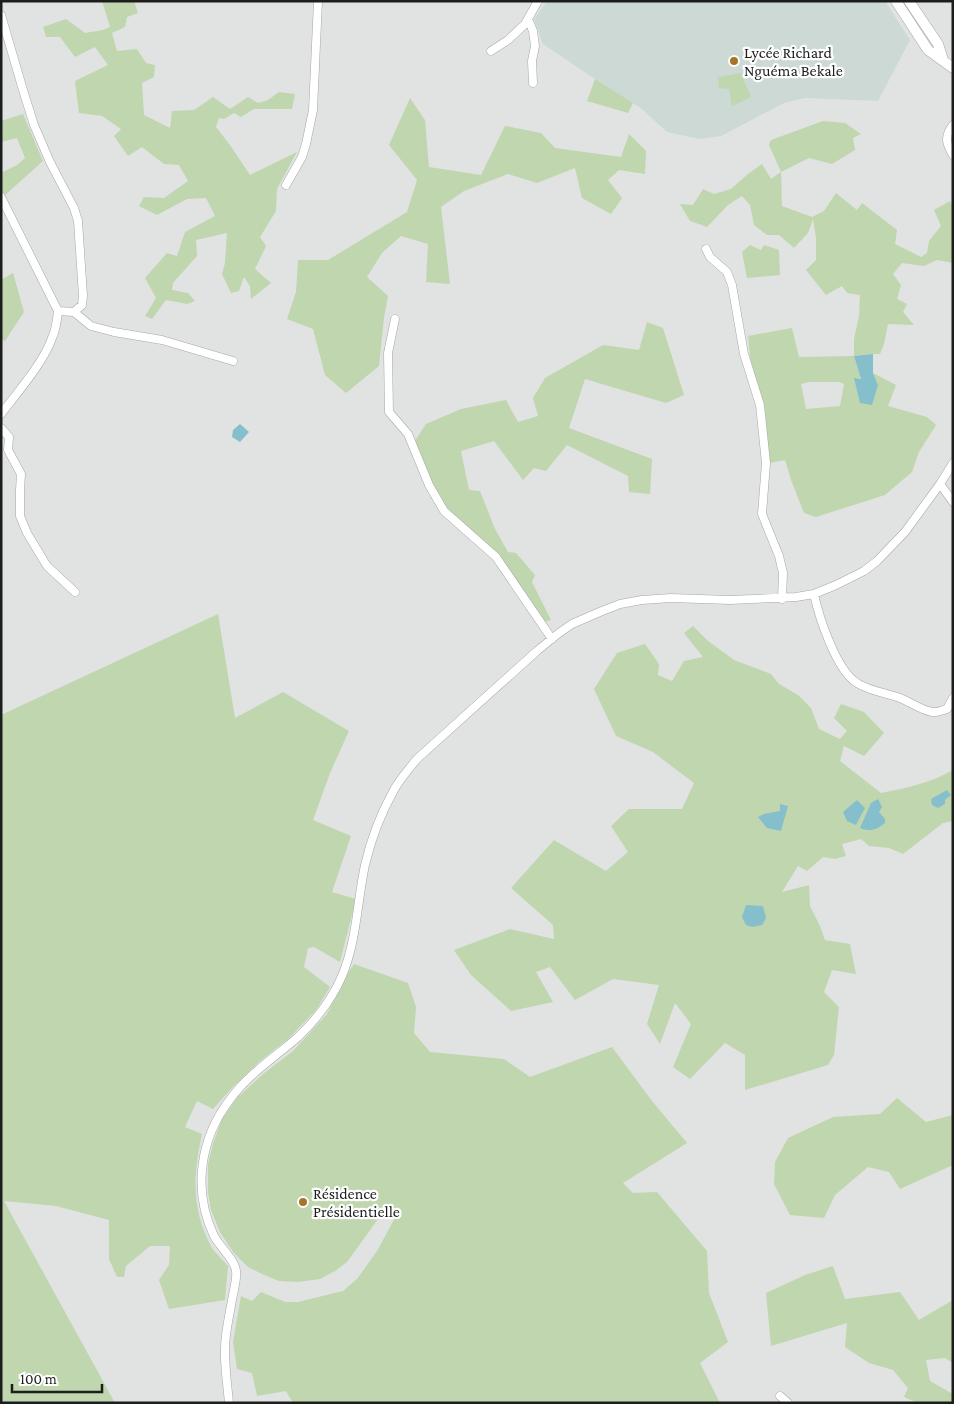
<svg xmlns="http://www.w3.org/2000/svg" width="954" height="1404" viewBox="0 0 954 1404" font-family="'Crimson Pro',serif">
	<style>
		.built { fill: #cdd9d5 }
		.green { fill: #bfd6ae; fill-rule: evenodd }
		.water { fill: #85bfcc }
		.lines { fill: none; stroke-linecap: round; stroke-linejoin: round }
		.minor-casing { stroke: #a4a8a6; stroke-width: 9 }
		.major-casing { stroke: #a4a8a6; stroke-width: 11 }
		.minor { stroke: #fff; stroke-width: 8 }
		.major { stroke: #fff; stroke-width: 10 }
		.poi-dot { fill: #a7742c; stroke: #fff; stroke-width: 2 }
		.labels { text-anchor: middle; stroke-width: 4.5; stroke-linejoin: round; paint-order: stroke }
		.poi-label { font-size: 16px; fill: #1c1d1d; stroke: #fff; text-anchor: start }
	</style>
	<rect width="100%" height="100%" fill="#e0e3e2"/>
	<!-- built -->
	<path class="built" d="M547 1H885L910 40 878 101 805 98 784 103 721 136 699 139 667 132 642 109 595 79 543 44 534 19Z"/>
	<!-- green -->
	<path class="green" d="M102 1H134L138 13 127 17 125 27 112 33 117 51 137 49 146 63 155 65 154 77 142 83 144 115 170 128 172 111 194 110 213 97 230 109 248 97 258 103 268 100 279 92 295 94 292 109H254L241 117 234 113 224 119 219 118 216 127 230 145 250 175 297 152 277 189 276 211 260 237 266 246 255 269 271 283 251 299 250 286 244 277 239 291 231 293 222 274 225 263 227 233 196 240 197 256 173 283 172 290 188 293 195 301 187 304 166 300 152 319 145 316 156 298 145 278 167 253 177 256 185 232 215 216 206 198 187 199 157 215 139 206 144 197 164 198 188 181 179 165 164 164 142 147 128 156 114 136 121 129 102 116 79 113 75 81 108 65 95 47 75 57 60 37H46L43 27 66 19 85 33 103 30 110 27Z
		M741 73 751 97 732 106 729 89 719 88 718 77Z
		M595 79 633 103 628 113 587 101Z
		M410 98 425 120 429 167 481 175 505 126 541 133 555 148 621 157 629 134 646 151 645 174 619 170 608 180 622 198 611 214 582 198 575 168 537 183 508 174 464 191 441 207 450 284 426 282 428 244 401 236 382 253 367 277 388 296 384 318 379 366 346 393 325 375 313 329 287 319 296 292 298 260H328L407 212 417 180 389 145Z
		M23 114 43 161 4 196 1 190V173L17 165 25 158 17 138 1 142V121Z
		M823 121 845 123 861 134 853 138 855 150 832 164 809 158 781 172 782 206 812 217 824 211 836 193 857 210 862 203 897 230 895 244 921 257 927 253 929 241 941 226 934 210 950 201 953 207V263L937 260 924 266 902 263 893 274 901 285 897 299 907 304 903 312 914 325 888 324 884 344 880 354H873L854 356 861 379 854 378 878 385 873 373 896 385 888 406 927 417 936 425 919 452 912 472 885 495 816 517 804 513 791 480 785 460 769 463 751 365 748 336 792 328 799 357 854 356V339L859 316 860 295 847 293 842 286 826 295 806 270 816 260V238L813 219 808 233 794 248 779 235H767L754 225 750 205 742 196 728 205 707 227 690 221 680 204 693 205 703 189 714 194 731 189 748 174 762 164 771 179 781 172 769 145 771 140ZM809 382H839L844 384 840 406 806 409 801 384Z
		M750 245 761 250 764 245 779 250 780 275 747 278 742 252Z
		M13 273 24 312 5 341 1 339V280Z
		M647 322 663 328 684 395 666 403 585 379 569 428 652 459 650 494 629 492 628 476 567 445 546 471 534 468 523 480 494 441 461 451 469 490 480 491 495 529 508 552 516 553 535 575 532 582 551 620 544 622 499 555 447 509 431 482 415 441 426 424 461 409 506 400 518 422 538 416 533 398 545 378 603 345 639 350Z
		M218 614 235 718 283 692 349 731 330 773 313 820 351 836 332 892 356 899 340 962 314 947 308 948 304 967 330 987 316 1010 289 1038 259 1062 231 1089 213 1109 197 1101 185 1127 202 1134C193 1175 191 1210 212 1248 216 1254 223 1260 228 1266L225 1300 169 1309 159 1280 169 1265 170 1246H150L126 1266 124 1277H117L109 1259V1220L56 1206 4 1201 115 1403H1V715Z
		M693 626 708 641 734 660 771 674 779 684 798 695 811 708 819 729 840 739 847 731 834 718 841 704 864 712 884 733 864 756 844 746 840 761 881 793C907 788 930 783 953 770V821L943 823 903 854 889 848 869 846 861 839 842 844 846 856 835 859 823 857 807 871 798 866 782 892 809 885 810 906 820 926 825 940 850 944 856 974 832 970 824 992 839 1007 834 1055 828 1065 745 1090V1055L725 1043 690 1079 673 1067 691 1024 675 1003 660 1044 647 1024 659 985 613 979 575 1000 550 967 536 972 553 1002 511 1011 471 975 454 950 510 929 554 939 553 925 511 888 554 840 606 871 628 852 611 826 629 809H682L694 783 653 752 616 736 594 689 617 653 645 644 659 664 658 675 672 681 684 661 703 657 684 633Z
		M354 964 408 983 416 1007 414 1033 430 1052 504 1059 530 1077 612 1047 652 1101 687 1143 623 1183 633 1193 657 1192 707 1251 709 1293 728 1342 700 1363 720 1403H293L286 1391 257 1396 252 1373 237 1369 233 1342 241 1296 252 1301 261 1292 285 1302H298L343 1291 357 1279 377 1251 396 1216 386 1208 347 1262 335 1271 320 1279 298 1282 279 1281 264 1275 248 1267 233 1252 220 1232 211 1210 208 1192V1164L213 1144 222 1119 237 1098 263 1074 293 1051 327 1014 347 975Z
		M897 1098 926 1122 953 1115V1165L900 1189 889 1172 868 1167 835 1195 824 1218 790 1215 774 1184 775 1162 788 1138 833 1117 880 1114Z
		M833 1266 845 1299 900 1292 919 1320 953 1300V1363L945 1358 926 1360 930 1381 953 1394V1403H918L904 1397 908 1388 893 1370 869 1363 845 1347 847 1323 771 1346 766 1293 805 1275Z"/>
	<!-- water -->
	<path class="water" d="M873 354V373L878 385 872 405 860 403 854 378 861 379 854 356Z
		M240 424 249 432 240 442 232 437 233 430Z
		M947 790 951 795 945 800V804L938 808 932 805 931 799Z
		M878 799 882 807 879 812 885 819V823C876 830 871 832 860 828L871 803Z
		M857 800 865 808 856 825 847 821 843 812Z
		M780 804 788 806 781 831 767 828 758 817 764 814 780 811Z
		M746 905 763 906 766 918 762 925 752 927 746 925 742 917Z"/>
	<g class="lines">
		<!-- minor casing -->
		<g class="minor-casing">
			<path id="minor" d="M1 15 23 90 34 125 50 162 74 208 78 221 83 296 82 305 74 312 58 311
				M528 19 533 31 535 46 532 61 533 83
				M491 51 508 40 525 24 538 1
				M953 125C944 137 946 143 953 155
				M286 185 302 157 306 144 313 110 318 1
				M1 197 58 311C57 321 56 330 52 338 44 362 17 393 1 414
				M706 249 710 257 727 272 732 285 744 354 760 405 766 463 762 514 779 556 783 573 782 599
				M74 312 91 326 114 332 162 340 233 361
				M395 319 388 353 389 412 408 434 429 485 444 511 496 557 552 639
				M1 428 9 437 8 450 21 474 20 490V516L27 533 47 566 75 592
				M940 484 953 502
				M814 594C819 617 836 670 857 683 869 691 887 693 900 698 910 702 923 711 932 712 937 713 942 710 947 709L953 698
				M780 1396 788 1403
				M229 1403C227 1381 223 1357 226 1335 228 1320 231 1305 234 1290 235 1284 237 1277 236 1271 235 1260 220 1247 214 1236 192 1190 200 1138 231 1098 249 1074 275 1057 298 1037 316 1020 332 999 342 976 357 940 357 902 365 865 371 839 382 811 395 788 402 777 410 767 418 758L538 650 559 633 572 624 602 611 620 604 642 600 671 598 730 600 796 597 814 594 836 585 864 571 877 561 905 532 940 484 953 463"/>
		</g>
		<!-- major casing -->
		<g class="major-casing">
			<path id="major" d="M896 1 928 50 953 68
				M909 1 938 44 943 60"/>
		</g>
		<!-- minor -->
		<use href="#minor" class="minor"/>
		<!-- major -->
		<use href="#major" class="major"/>
	</g>
	<!-- markers -->
	<g class="poi-dot">
		<circle cx="734" cy="61" r="5"/>
		<circle cx="303" cy="1202" r="5"/>
	</g>
	<g class="labels">
		<!-- poi labels -->
		<g class="poi-label">
			<text x="744" y="58">Lycée Richard<tspan x="744" dy="18">Nguéma Bekale</tspan></text>
			<text x="313" y="1199">Résidence<tspan x="313" dy="18">Présidentielle</tspan></text>
		</g>
	</g>
	<!-- border -->
	<rect width="954" height="1404" fill="none" stroke="#1c1d1d" stroke-width="5"/>
	<!-- scale -->
	<path d="M12 1384v8h90v-8" fill="none" stroke="#1c1d1d" stroke-width="2.5"/>
	<text x="20" y="1384" font-size="15" fill="#1c1d1d" stroke="#ffffff" stroke-width="4" paint-order="stroke">100 m</text>
</svg>
